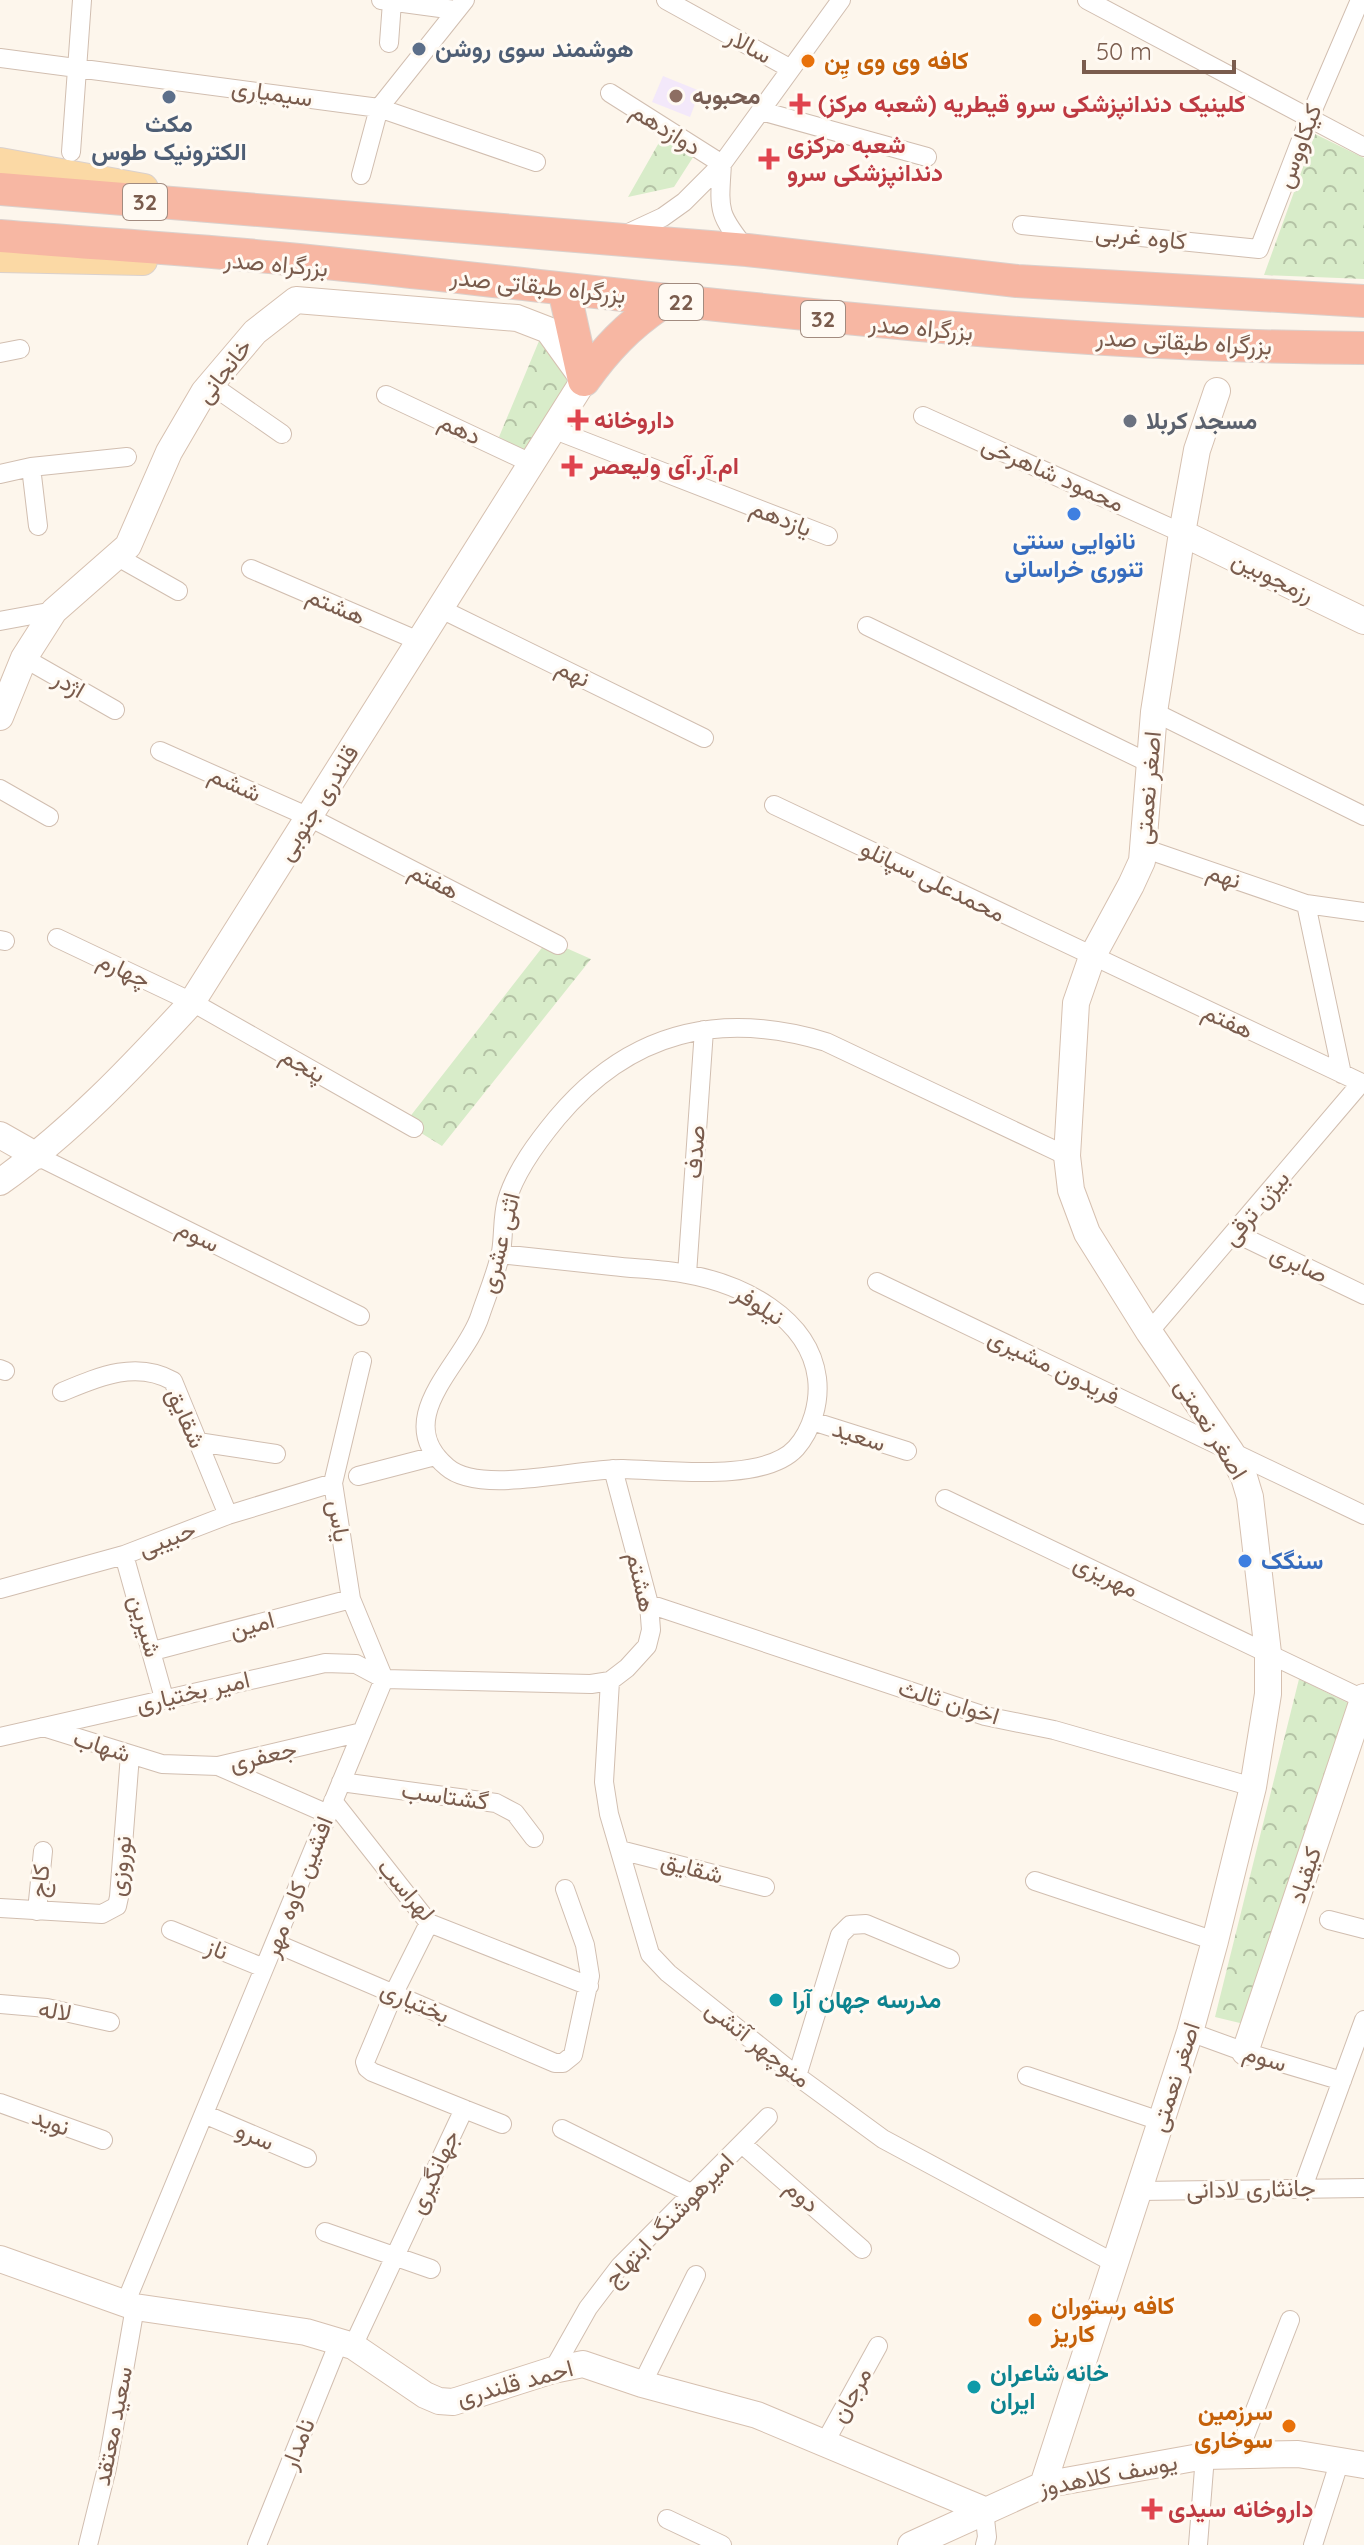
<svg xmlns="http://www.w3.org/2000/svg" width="1364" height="2545" viewBox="0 0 1364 2545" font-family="Quicksand,Vazirmatn,sans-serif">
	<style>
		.education { fill: #f3e8fa }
		.park { fill: url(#park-crowns) }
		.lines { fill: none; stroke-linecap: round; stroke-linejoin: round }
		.street-casing { stroke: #d1beb0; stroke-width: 20 }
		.secondary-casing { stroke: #d6c0b0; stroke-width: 28 }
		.primary-casing { stroke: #dad1cd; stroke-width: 30 }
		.highway-casing { stroke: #dad1cd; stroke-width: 34 }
		.street { stroke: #fff; stroke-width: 18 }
		.secondary { stroke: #fff; stroke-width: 26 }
		.primary { stroke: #fbd9a5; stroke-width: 28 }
		.highway { stroke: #f7b7a3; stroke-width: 32 }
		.service-dot { fill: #5c6f8a; stroke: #fffaf3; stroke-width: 3 }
		.food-dot { fill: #e8710a; stroke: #fffaf3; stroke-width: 3 }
		.education-dot { fill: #8d6e63; stroke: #fffaf3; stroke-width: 3 }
		.health-dot { fill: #e0444e; stroke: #fffaf3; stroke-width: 3 }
		.worship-dot { fill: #6b7280; stroke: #fffaf3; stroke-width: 3 }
		.shop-dot { fill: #3f7fe0; stroke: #fffaf3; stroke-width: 3 }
		.culture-dot { fill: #0f9aa8; stroke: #fffaf3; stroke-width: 3 }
		.labels { text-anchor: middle; stroke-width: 6; stroke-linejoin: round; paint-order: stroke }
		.shield { fill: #fffaf3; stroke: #a28b7f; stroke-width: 2 }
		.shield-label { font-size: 22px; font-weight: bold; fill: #7a5c4d }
		.street-label { font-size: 24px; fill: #7a5c4d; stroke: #fffaf3 }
		.service-label { font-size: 24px; font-weight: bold; fill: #4e5e75; stroke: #fffaf3; text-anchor: start }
		.food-label { font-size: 24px; font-weight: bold; fill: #c56008; stroke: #fffaf3; text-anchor: start }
		.education-label { font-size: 24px; font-weight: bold; fill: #785e54; stroke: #fffaf3; text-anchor: start }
		.health-label { font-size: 24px; font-weight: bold; fill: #be3a42; stroke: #fffaf3; text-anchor: start }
		.worship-label { font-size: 24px; font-weight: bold; fill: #5b616d; stroke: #fffaf3; text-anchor: start }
		.shop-label { font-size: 24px; font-weight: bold; fill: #366cbe; stroke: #fffaf3 }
		.culture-label { font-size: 24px; font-weight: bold; fill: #0d838f; stroke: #fffaf3; text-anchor: start }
	</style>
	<defs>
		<pattern id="park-crowns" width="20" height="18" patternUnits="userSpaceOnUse" patternTransform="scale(2)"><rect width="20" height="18" fill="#d8ecc9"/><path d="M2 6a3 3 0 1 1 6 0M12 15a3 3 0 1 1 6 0" fill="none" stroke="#b4c2a5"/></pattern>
	</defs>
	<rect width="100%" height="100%" fill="#fdf6ec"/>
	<!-- education -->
	<path class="education" d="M663 76 700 91 690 117 652 102Z"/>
	<!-- park -->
	<path class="park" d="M665 132 697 151 674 187 628 197Z
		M1315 134 1364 158V279L1264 275Z
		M539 341 569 379 527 453 499 437Z
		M548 940 591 959 442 1146 405 1123Z
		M1299 1679 1350 1704 1244 2024 1215 2017Z"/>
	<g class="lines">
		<!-- street casing -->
		<g class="street-casing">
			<path id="street" d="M381 0 455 10
				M666 0 791 69
				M1087 0 1364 147
				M389 43 392 2
				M0 58 379 108 536 162
				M610 93 722 164
				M761 111 927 157
				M71 152 82 0
				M722 164C719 211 717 213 747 250
				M361 175 379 108 465 0
				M1022 225 1259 249 1309 119 1360 0
				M622 236 663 217 684 202 722 164 841 0
				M0 353 20 349
				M210 384 282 434
				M386 395 533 464
				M923 416 1182 533
				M555 430 828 536
				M31 467 38 526
				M0 474 31 467 127 457
				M116 556 178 591
				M251 569 421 642
				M441 609 704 738
				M0 621 54 611
				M867 626 1149 763
				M24 658 115 710
				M1154 712 1364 816
				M160 751 309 817 558 945
				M0 789 49 817
				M774 805 1364 1084
				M1143 848 1306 904 1364 912
				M1306 904 1342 1074
				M57 938 192 1002 414 1128
				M0 940 5 941
				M37 1156 360 1316
				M1235 1233 1364 1295
				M500 1254C538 1258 575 1262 612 1266 636 1269 662 1269 686 1274 742 1284 809 1317 817 1378 820 1402 812 1430 796 1448 764 1483 668 1470 623 1469 578 1468 480 1496 447 1467 389 1418 465 1363 480 1316 487 1295 496 1274 501 1252 504 1235 502 1217 507 1200 516 1170 538 1141 557 1118 630 1031 720 1010 826 1042L1067 1156
				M687 1274 704 1030
				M877 1282 1364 1515
				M1149 1332 1361 1083
				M362 1361 333 1483 351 1599 384 1679
				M0 1369 5 1371
				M62 1392C98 1377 136 1360 173 1381L228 1515
				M812 1421 907 1451
				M198 1442 276 1454
				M358 1476 435 1456
				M945 1499 1363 1699
				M124 1555 164 1698
				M0 1589 124 1555 228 1515 333 1483
				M649 1604 985 1716 1054 1730 1253 1787
				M153 1651 351 1599
				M610 1681 604 1782 609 1814 650 1954 668 1973 797 2076 883 2139 1116 2264
				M43 1727 162 1764 218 1766 362 1732
				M0 1737 325 1663 356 1664 384 1679 591 1684 610 1681 627 1668 647 1646 651 1630 649 1604 613 1469
				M218 1766 328 1814
				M341 1782 496 1803 515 1813 534 1838
				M333 1801 429 1923 589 1986
				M620 1850 765 1887
				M1035 1881 1215 1941
				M0 1908 102 1914 117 1906 119 1897 130 1755
				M37 1911 43 1851
				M1329 1920 1364 1929
				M171 1930 264 1968
				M275 1943 555 2063H563L573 2055 590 1976 585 1945 565 1889
				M0 2004 47 2008 110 2022
				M1190 2032 1245 2052 1342 2081
				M797 2076 840 1935 850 1925 866 1924 950 1959
				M1027 2076 1160 2121
				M0 2103 103 2140
				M464 2109 502 2124
				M204 2114 307 2158
				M562 2129 693 2194
				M742 2144 862 2249
				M1303 2187 1364 2020
				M1139 2191 1364 2188
				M325 2232 431 2269
				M125 2304 384 1679
				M353 2346 464 2109 372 2072 367 2068 365 2062 394 1993 429 1923
				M553 2370 588 2308 620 2266 768 2117
				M642 2384 696 2275
				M824 2444 878 2346
				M1238 2454 1290 2320
				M984 2510 987 2537 985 2545
				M667 2519 722 2545
				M88 2545 107 2468 135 2307
				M257 2545 339 2342
				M1198 2545 1205 2456
				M1313 2545 1340 2460"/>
		</g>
		<!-- secondary casing -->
		<g class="secondary-casing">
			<path id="secondary" d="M1182 533 1364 621
				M0 717 24 658 54 611 128 546 169 452 204 392 255 332 296 300 517 318 548 330 584 380 192 1002C133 1066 72 1131 0 1182
				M0 1135 37 1156
				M1245 2052 1364 1697
				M0 2259 135 2307 306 2332 353 2346 425 2395 439 2401 453 2402 553 2370 583 2364 642 2384 757 2415 984 2510
				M1043 2485 1190 2032 1215 1941 1253 1787 1268 1694V1653L1250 1497 1244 1477 1231 1452 1149 1332 1087 1233 1071 1190 1067 1156 1076 1003 1092 957 1131 885 1142 861 1154 712 1182 533 1197 450 1217 391
				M911 2545 1043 2485 1205 2456 1298 2454 1364 2465"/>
		</g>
		<!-- primary casing -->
		<g class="primary-casing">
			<path id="primary" d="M0 162 144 188
				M0 258 143 261"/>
		</g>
		<!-- highway casing -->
		<g class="highway-casing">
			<path id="highway" d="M0 189 747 250 1017 281 1364 301
				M0 236C96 244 192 249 288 259 646 295 1004 346 1364 348
				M565 294 584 380
				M584 380C606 349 628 326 659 305"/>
		</g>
		<!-- street -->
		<use href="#street" class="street"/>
		<!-- secondary -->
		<use href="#secondary" class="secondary"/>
		<!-- primary -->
		<use href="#primary" class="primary"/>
		<!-- highway -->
		<use href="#highway" class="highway"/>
	</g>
	<!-- markers -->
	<g class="service-dot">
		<circle cx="419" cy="49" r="8"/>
		<circle cx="169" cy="97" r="8"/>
	</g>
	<g class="food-dot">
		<circle cx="808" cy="61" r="8"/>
		<circle cx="1035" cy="2320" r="8"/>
		<circle cx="1289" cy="2426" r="8"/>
	</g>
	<circle class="education-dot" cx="676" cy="96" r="8"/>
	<g class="health-dot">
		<path d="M796 92h8v8h8v8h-8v8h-8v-8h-8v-8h8z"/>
		<path d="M765 147h8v8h8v8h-8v8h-8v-8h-8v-8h8z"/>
		<path d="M574 408h8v8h8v8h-8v8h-8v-8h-8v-8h8z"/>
		<path d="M568 454h8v8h8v8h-8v8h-8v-8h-8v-8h8z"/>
		<path d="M1148 2497h8v8h8v8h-8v8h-8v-8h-8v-8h8z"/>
	</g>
	<circle class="worship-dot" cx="1130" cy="421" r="8"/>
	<g class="shop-dot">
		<circle cx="1074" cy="514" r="8"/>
		<circle cx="1245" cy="1561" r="8"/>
	</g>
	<g class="culture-dot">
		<circle cx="776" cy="2000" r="8"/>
		<circle cx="974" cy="2387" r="8"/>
	</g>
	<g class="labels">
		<!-- shield labels -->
		<g class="shield">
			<rect x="123" y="184" width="44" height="36" rx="6"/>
			<rect x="659" y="284" width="44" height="36" rx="6"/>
			<rect x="801" y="301" width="44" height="36" rx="6"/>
		</g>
		<g class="shield-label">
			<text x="145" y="210">32</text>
			<text x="681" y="310">22</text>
			<text x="823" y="327">32</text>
		</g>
		<!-- street labels -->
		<g class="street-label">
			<text transform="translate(749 46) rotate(29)" y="8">سالار</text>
			<text transform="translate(272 93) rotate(8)" y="8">سیمیاری</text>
			<text transform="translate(666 129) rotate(32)" y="8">دوازدهم</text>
			<text transform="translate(1299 146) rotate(-69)" y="8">کیکاووس</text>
			<text transform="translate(1141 237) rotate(6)" y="8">کاوه غربی</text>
			<text transform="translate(276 264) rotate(5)" y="8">بزرگراه صدر</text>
			<text transform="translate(538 286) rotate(6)" y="8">بزرگراه طبقاتی صدر</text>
			<text transform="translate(921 328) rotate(5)" y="8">بزرگراه صدر</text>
			<text transform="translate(1184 342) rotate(3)" y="8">بزرگراه طبقاتی صدر</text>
			<text transform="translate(224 371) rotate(-52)" y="8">خانجانی</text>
			<text transform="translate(460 429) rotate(25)" y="8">دهم</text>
			<text transform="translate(1053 474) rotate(24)" y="8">محمود شاهرخی</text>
			<text transform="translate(781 518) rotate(21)" y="8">یازدهم</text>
			<text transform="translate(1273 577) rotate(26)" y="8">رزمجوبین</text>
			<text transform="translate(336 606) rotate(23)" y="8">هشتم</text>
			<text transform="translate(573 673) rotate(26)" y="8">نهم</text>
			<text transform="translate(69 684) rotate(30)" y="8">اژدر</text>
			<text transform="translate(235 784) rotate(24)" y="8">ششم</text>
			<text transform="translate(1148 788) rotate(-85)" y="8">اصغر نعمتی</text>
			<text transform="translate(318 803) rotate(-58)" y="8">قلندری جنوبی</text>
			<text transform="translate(1224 876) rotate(19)" y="8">نهم</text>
			<text transform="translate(434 881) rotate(27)" y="8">هفتم</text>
			<text transform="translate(933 881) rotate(26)" y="8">محمدعلی سپانلو</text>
			<text transform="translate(124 970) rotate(25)" y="8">چهارم</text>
			<text transform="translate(1228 1021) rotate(25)" y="8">هفتم</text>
			<text transform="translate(303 1065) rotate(30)" y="8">پنجم</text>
			<text transform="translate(695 1152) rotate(-86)" y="8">صدف</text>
			<text transform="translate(1256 1208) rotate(-50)" y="8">بیژن ترقی</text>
			<text transform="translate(198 1236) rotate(26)" y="8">سوم</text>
			<text transform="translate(500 1243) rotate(-76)" y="8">اثنی عشری</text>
			<text transform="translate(1299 1264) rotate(25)" y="8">صابری</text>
			<text transform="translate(759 1305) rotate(32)" y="8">نیلوفر</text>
			<text transform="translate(1054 1367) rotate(26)" y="8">فریدون مشیری</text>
			<text transform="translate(186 1418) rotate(66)" y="8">شقایق</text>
			<text transform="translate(1211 1429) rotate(58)" y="8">اصغر نعمتی</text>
			<text transform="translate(859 1436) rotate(18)" y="8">سعید</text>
			<text transform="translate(339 1521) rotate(81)" y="8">یاس</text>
			<text transform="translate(167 1539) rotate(-21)" y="8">حبیبی</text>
			<text transform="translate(1106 1576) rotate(26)" y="8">مهریزی</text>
			<text transform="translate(641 1582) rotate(77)" y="8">هشتم</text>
			<text transform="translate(252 1625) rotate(-15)" y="8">امین</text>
			<text transform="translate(145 1626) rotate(74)" y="8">شیرین</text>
			<text transform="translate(193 1692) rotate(-13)" y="8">امیر بختیاری</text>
			<text transform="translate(949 1702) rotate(17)" y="8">اخوان ثالث</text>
			<text transform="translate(102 1746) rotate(18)" y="8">شهاب</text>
			<text transform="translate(263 1756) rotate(-13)" y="8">جعفری</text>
			<text transform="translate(445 1796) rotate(8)" y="8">گشتاسب</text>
			<text transform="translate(120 1866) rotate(-83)" y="8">نوروزی</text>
			<text transform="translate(692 1868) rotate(15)" y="8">شقایق</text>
			<text transform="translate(1305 1875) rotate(-72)" y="8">کیقباد</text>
			<text transform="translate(40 1881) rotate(-84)" y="8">کاج</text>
			<text transform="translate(298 1887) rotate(-68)" y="8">افشین کاوه مهر</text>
			<text transform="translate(406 1890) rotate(49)" y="8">لهراسب</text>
			<text transform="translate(217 1949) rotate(22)" y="8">ناز</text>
			<text transform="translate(415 2002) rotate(23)" y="8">بختیاری</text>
			<text transform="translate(55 2011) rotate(10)" y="8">لاله</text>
			<text transform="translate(758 2044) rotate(38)" y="8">منوچهر آتشی</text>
			<text transform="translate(1265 2058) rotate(17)" y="8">سوم</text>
			<text transform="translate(1175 2077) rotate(-72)" y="8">اصغر نعمتی</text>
			<text transform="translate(51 2122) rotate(20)" y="8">نوید</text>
			<text transform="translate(255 2136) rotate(23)" y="8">سرو</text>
			<text transform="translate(434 2172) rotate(-65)" y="8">جهانگیری</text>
			<text transform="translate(1251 2189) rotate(-1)" y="8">جانثاری لادانی</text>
			<text transform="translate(802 2196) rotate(41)" y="8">دوم</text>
			<text transform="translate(669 2220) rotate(-46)" y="8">امیرهوشنگ ابتهاج</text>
			<text transform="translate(515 2383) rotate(-15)" y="8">احمد قلندری</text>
			<text transform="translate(851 2395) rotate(-61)" y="8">مرجان</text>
			<text transform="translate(113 2426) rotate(-79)" y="8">سعید معتقد</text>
			<text transform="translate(298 2444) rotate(-68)" y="8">نامدار</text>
			<text transform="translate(1108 2475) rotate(-11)" y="8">یوسف کلاهدوز</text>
		</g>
		<!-- service labels -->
		<g class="service-label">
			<text x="435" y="57">هوشمند سوی روشن</text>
			<text x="169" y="132" text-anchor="middle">مکث<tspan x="169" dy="28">الکترونیک طوس</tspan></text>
		</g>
		<!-- food labels -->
		<g class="food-label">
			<text x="824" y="69">کافه وی وی یِن</text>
			<text x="1051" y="2314">کافه رستوران<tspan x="1051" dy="28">کاریز</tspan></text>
			<text x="1273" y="2420" text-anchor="end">سرزمين<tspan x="1273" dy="28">سوخاری</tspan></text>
		</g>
		<!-- education labels -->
		<g class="education-label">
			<text x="692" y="104">محبوبه</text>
		</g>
		<!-- health labels -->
		<g class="health-label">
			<text x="818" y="112">کلینیک دندانپزشکی سرو قیطریه (شعبه مرکز)</text>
			<text x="787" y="153">شعبه مرکزی<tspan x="787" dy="28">دندانپزشکی سرو</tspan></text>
			<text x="594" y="428">داروخانه</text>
			<text x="590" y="474">ام.آر.آی ولیعصر</text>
			<text x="1168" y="2517">داروخانه سیدی</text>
		</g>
		<!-- worship labels -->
		<g class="worship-label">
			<text x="1146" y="429">مسجد کربلا</text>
		</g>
		<!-- shop labels -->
		<g class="shop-label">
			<text x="1074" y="549">نانوایی سنتی<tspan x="1074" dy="28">تنوری خراسانی</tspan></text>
			<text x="1261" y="1569" text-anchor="start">سنگک</text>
		</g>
		<!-- culture labels -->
		<g class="culture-label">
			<text x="792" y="2008">مدرسه جهان آرا</text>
			<text x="990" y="2381">خانه شاعران<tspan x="990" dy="28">ایران</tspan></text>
		</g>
	</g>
	<!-- scale -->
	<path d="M1084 60v12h150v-12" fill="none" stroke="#7a5c4d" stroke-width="4"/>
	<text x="1096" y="60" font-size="24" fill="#7a5c4d" stroke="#fffaf3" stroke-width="6" paint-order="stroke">50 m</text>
</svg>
